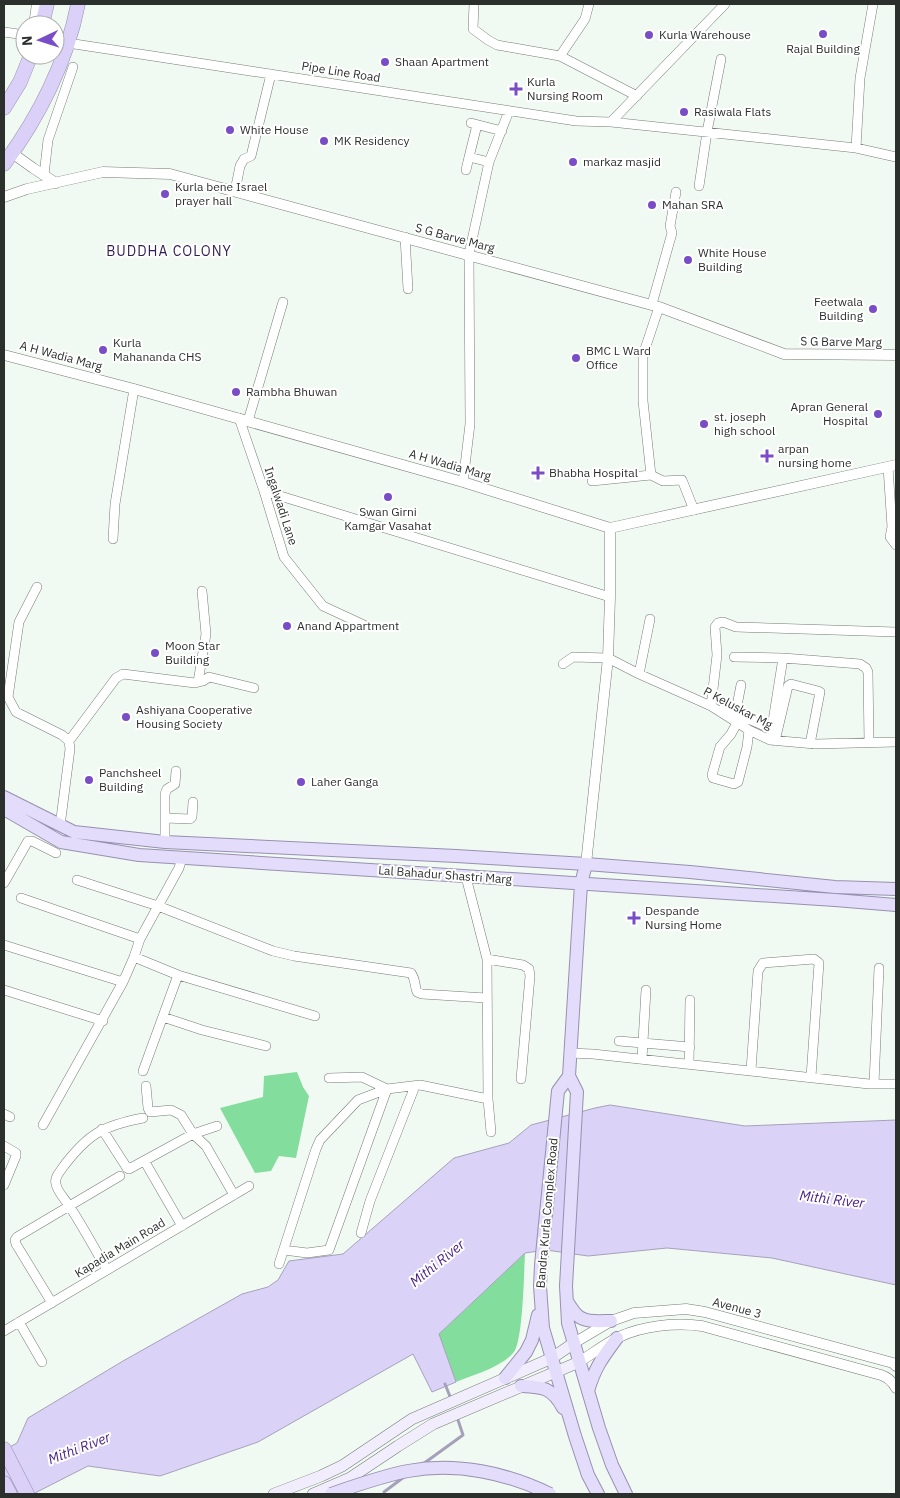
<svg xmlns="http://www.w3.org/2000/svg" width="900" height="1498" viewBox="0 0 900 1498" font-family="'IBM Plex Sans',sans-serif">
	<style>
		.green { fill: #83dd9c }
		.water { fill: #dbd2f7; stroke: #a6a1ba }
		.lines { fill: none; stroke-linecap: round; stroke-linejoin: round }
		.stream { stroke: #a6a1ba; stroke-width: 3 }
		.minor-casing { stroke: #757c76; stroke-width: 10 }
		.tertiary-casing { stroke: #757c76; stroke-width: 11 }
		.secondary-casing { stroke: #757c76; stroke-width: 12 }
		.primary-casing { stroke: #9790b0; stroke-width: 14 }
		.trunk-casing { stroke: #9790b0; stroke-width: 15 }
		.minor { stroke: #fff; stroke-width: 9 }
		.tertiary { stroke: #fff; stroke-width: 10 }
		.secondary { stroke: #f1edfd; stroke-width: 11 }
		.primary { stroke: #e3dcfa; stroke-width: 12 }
		.trunk { stroke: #dad0f8; stroke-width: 14 }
		.primary-bridge-casing { stroke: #9790b0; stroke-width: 14; stroke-linecap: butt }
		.primary-bridge { stroke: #e3dcfa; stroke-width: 12 }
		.poi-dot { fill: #784dc6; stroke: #fff; stroke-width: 2 }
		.labels { text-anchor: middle; stroke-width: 4; stroke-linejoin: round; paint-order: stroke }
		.poi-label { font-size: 12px; fill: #2c302d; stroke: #fff; text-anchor: start }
		.street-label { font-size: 12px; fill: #2c302d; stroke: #fff }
		.neighbourhood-label { font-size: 14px; letter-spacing: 1px; fill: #321e58; stroke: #fff }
		.water-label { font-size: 14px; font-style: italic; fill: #4b2389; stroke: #fff }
	</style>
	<rect width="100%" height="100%" fill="#f1faf2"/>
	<!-- green -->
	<path class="green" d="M297 1072 303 1087 309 1096 296 1158 279 1156 271 1171 255 1173 220 1108 263 1097 264 1076Z
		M525 1253C524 1272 523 1340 514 1352 502 1367 473 1375 456 1382L439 1334Z"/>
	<!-- water -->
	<path class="water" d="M610 1105 745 1126 896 1120V1285L772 1258 667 1248 588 1256 546 1250 525 1253 439 1334 456 1382 432 1392 413 1354 258 1442 160 1476 88 1466 33 1494H4V1450L17 1443 28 1418 123 1361 242 1294 268 1287 278 1280 289 1261 343 1254 454 1158 509 1143 531 1125 595 1108Z"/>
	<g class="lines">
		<!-- stream -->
		<path class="stream" d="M445 1384 451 1399
			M423 1464 463 1435 457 1417
			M384 1492 404 1477"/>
		<!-- minor casing -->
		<g class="minor-casing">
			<path id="minor" d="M474 4 473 29 488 40 497 45 560 56 637 96
				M4 32 25 35
				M68 43 576 121 611 122 856 148 896 157
				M560 56 585 19 589 4
				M611 122 725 4
				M471 123 502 131
				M477 125 469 157 489 162
				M856 148 860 78 873 4
				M466 170 469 157
				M44 175 48 140 73 67
				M699 186 707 132 721 59
				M235 191 240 166 244 159 251 156 271 74
				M405 237 408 289
				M652 304 672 233 670 226 676 192
				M659 307 643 355V401L651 475 663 481 682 480 694 510
				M239 418 264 491 284 557 323 606 364 625
				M248 421 283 302
				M888 467 892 527 890 537 896 545
				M592 481 651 475
				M463 482 470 424 469 254 489 162 509 111
				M264 491 610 597
				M113 539 115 504 134 389
				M37 587 19 622 8 697 16 712 62 735 69 741 70 749 60 826
				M734 657 783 658 860 664 866 668 868 672 869 742
				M563 664 573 657 608 658 639 674 711 706 749 730 770 740 815 744 896 742
				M639 674 650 619
				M198 682 206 634 202 591
				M711 706 717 655 715 627 718 623 723 622 736 627 896 632
				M724 707 737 712 739 715 772 729
				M735 716 741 685
				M737 723 731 734 720 747 712 775 713 778 734 784 738 782 747 747 749 730
				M770 740 783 658
				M69 741 116 678 123 674 195 683 203 681 209 677 254 688
				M775 741 788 686 791 684 818 691 820 692 810 744
				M165 818 190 819 192 817 193 802
				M165 842V794L167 789 175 784 176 771
				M466 877 487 959 488 1099 491 1132
				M77 880 158 906 273 951 294 956 411 973C416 980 414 984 417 992L422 994 486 998
				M4 883 28 841H32L56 853
				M21 898 140 939
				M4 945 123 982
				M134 957 178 975 315 1016
				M487 959 523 965 529 969 530 976 521 1079
				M4 990 103 1021
				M163 1017 202 1030 266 1046
				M619 1041 690 1047
				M570 1053 593 1054 869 1084H896
				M642 1059 646 990
				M689 1064 690 1000
				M751 1070 758 971 763 963 814 959 819 963 811 1077
				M143 1071 178 975
				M329 1078 362 1077 387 1089 420 1085 488 1099
				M874 1084 879 968
				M146 1086 148 1108 150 1112 171 1110 181 1115 193 1134 206 1146 234 1195
				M4 1114 10 1117
				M43 1125 123 982 134 957 140 939 179 868 182 858
				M102 1129 127 1168 129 1169 193 1134 217 1126
				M4 1146 16 1153V1156L4 1185
				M145 1162 182 1226
				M361 1233 370 1201 415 1086
				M284 1250 307 1253 329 1250 387 1089
				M279 1264 316 1149 320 1140 358 1100 387 1089
				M107 1270C95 1249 83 1227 70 1207 66 1200 57 1192 56 1184 54 1177 60 1172 63 1167 88 1134 102 1126 143 1118
				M52 1303 16 1244 15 1240 17 1237 120 1176
				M19 1322 42 1362
				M4 1331 249 1186"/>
		</g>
		<!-- tertiary casing -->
		<g class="tertiary-casing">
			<path id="tertiary" d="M34 25 37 4
				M12 153 33 168 56 183
				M4 197 27 189 103 172 170 174 659 307 784 354 896 355
				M4 355 134 389 463 482 610 528 896 465
				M586 864 608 658 610 597V528
				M574 1343 611 1321 634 1313 686 1309 705 1312 893 1363 896 1366
				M579 1362C592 1354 605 1344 619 1337 642 1326 676 1322 702 1326L881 1375C888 1377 892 1381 896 1388"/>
		</g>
		<!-- secondary casing -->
		<g class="secondary-casing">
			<path id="secondary" d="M274 1494 321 1476 342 1466 412 1419 552 1358 574 1343
				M313 1494 350 1478 398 1446 433 1424 579 1362"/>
		</g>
		<!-- primary casing -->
		<g class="primary-casing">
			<path id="primary" d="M4 797 74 832 165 842 456 856 586 864 690 872 835 887 896 889
				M4 809 61 842 139 855 835 900 896 905
				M586 864 581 884 569 1076 558 1091 541 1265 540 1286 543 1328 575 1436 588 1475 598 1494
				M569 1076 577 1092 566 1286 568 1323 599 1428 612 1465 626 1494
				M567 1301C570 1306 573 1311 577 1315 585 1323 600 1321 611 1321
				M505 1378 526 1352 532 1340 538 1315
				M521 1386C542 1387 552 1387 563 1408
				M588 1391C595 1367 603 1357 617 1338"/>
		</g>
		<!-- trunk casing -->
		<g class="trunk-casing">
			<path id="trunk" d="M42 25 47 4
				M4 108 20 82 31 55
				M4 164C39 117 67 61 78 4
				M4 1449 27 1494
				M4 1483 10 1494"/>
		</g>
		<!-- minor -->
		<use href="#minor" class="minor"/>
		<!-- tertiary -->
		<use href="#tertiary" class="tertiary"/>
		<!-- secondary -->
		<use href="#secondary" class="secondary"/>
		<!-- primary -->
		<use href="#primary" class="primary"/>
		<!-- trunk -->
		<use href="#trunk" class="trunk"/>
		<!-- primary-bridge casing -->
		<g class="primary-bridge-casing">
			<path id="primary-bridge" d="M331 1494C357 1485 382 1476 408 1471 457 1462 507 1473 550 1494"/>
		</g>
		<!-- primary-bridge -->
		<use href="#primary-bridge" class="primary-bridge"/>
	</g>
	<!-- markers -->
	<g class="poi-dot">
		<circle cx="823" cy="34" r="5"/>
		<circle cx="649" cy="35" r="5"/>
		<circle cx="385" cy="62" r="5"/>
		<path d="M513.5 81.5h5v5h5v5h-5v5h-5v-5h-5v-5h5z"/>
		<circle cx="684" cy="112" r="5"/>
		<circle cx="230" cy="130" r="5"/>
		<circle cx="324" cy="141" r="5"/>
		<circle cx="573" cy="162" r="5"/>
		<circle cx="165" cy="194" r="5"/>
		<circle cx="652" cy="205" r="5"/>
		<circle cx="688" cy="260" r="5"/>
		<circle cx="873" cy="309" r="5"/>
		<circle cx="103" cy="350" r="5"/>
		<circle cx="576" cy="358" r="5"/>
		<circle cx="236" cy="392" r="5"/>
		<circle cx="878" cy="414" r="5"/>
		<circle cx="704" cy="424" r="5"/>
		<path d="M764.5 448.5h5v5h5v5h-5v5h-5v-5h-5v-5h5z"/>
		<path d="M535.5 465.5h5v5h5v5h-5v5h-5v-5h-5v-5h5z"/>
		<circle cx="388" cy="497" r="5"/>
		<circle cx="287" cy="626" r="5"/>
		<circle cx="155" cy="653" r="5"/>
		<circle cx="126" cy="717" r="5"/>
		<circle cx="89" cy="780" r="5"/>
		<circle cx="301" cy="782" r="5"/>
		<path d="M631.5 910.5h5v5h5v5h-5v5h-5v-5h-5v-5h5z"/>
	</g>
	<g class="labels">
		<!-- poi labels -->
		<g class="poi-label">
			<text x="659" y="39">Kurla Warehouse</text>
			<text x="823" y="53" text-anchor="middle">Rajal Building</text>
			<text x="395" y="66">Shaan Apartment</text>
			<text x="527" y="86">Kurla<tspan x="527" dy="14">Nursing Room</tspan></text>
			<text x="694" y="116">Rasiwala Flats</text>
			<text x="240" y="134">White House</text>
			<text x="334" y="145">MK Residency</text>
			<text x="583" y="166">markaz masjid</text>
			<text x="175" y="191">Kurla bene Israel<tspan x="175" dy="14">prayer hall</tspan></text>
			<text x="662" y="209">Mahan SRA</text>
			<text x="698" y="257">White House<tspan x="698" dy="14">Building</tspan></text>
			<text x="863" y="306" text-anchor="end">Feetwala<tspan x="863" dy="14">Building</tspan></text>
			<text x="113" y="347">Kurla<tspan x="113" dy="14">Mahananda CHS</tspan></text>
			<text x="586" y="355">BMC L Ward<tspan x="586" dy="14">Office</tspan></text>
			<text x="246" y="396">Rambha Bhuwan</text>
			<text x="868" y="411" text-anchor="end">Apran General<tspan x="868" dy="14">Hospital</tspan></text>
			<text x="714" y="421">st. joseph<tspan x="714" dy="14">high school</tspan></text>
			<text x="778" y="453">arpan<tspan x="778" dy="14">nursing home</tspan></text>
			<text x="549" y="477">Bhabha Hospital</text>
			<text x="388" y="516" text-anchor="middle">Swan Girni<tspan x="388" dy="14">Kamgar Vasahat</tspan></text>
			<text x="297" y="630">Anand Appartment</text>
			<text x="165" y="650">Moon Star<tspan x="165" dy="14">Building</tspan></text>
			<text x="136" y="714">Ashiyana Cooperative<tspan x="136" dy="14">Housing Society</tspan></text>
			<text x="99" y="777">Panchsheel<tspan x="99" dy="14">Building</tspan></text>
			<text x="311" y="786">Laher Ganga</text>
			<text x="645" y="915">Despande<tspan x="645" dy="14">Nursing Home</tspan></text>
		</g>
		<!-- street labels -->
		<g class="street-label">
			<text transform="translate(341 72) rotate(9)" y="4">Pipe Line Road</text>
			<text transform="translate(455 238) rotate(15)" y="4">S G Barve Marg</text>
			<text transform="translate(841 342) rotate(1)" y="4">S G Barve Marg</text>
			<text transform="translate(61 356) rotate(15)" y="4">A H Wadia Marg</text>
			<text transform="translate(450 465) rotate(16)" y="4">A H Wadia Marg</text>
			<text transform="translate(281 506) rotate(72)" y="4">Ingalwadi Lane</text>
			<text transform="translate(738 708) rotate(28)" y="4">P Keluskar Mg</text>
			<text transform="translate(445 875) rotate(4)" y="4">Lal Bahadur Shastri Marg</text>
			<text transform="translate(547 1213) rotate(-85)" y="4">Bandra Kurla Complex Road</text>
			<text transform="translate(120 1248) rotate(-31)" y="4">Kapadia Main Road</text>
			<text transform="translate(737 1308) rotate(15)" y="4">Avenue 3</text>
		</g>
		<!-- neighbourhood labels -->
		<g class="neighbourhood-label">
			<text x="169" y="256">BUDDHA COLONY</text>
		</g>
		<!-- water labels -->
		<g class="water-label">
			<text transform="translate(832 1199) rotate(7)" y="5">Mithi River</text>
			<text transform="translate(437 1263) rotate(-39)" y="5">Mithi River</text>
			<text transform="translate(79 1448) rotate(-21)" y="5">Mithi River</text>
		</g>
	</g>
	<!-- border -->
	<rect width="900" height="1498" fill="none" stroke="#2c302d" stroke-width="10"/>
	<!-- north arrow -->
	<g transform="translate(40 40) rotate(266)"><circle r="24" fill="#ffffff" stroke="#abacab"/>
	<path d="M0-4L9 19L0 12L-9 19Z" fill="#784dc6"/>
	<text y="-8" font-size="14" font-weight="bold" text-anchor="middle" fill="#2c302d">N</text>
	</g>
</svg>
